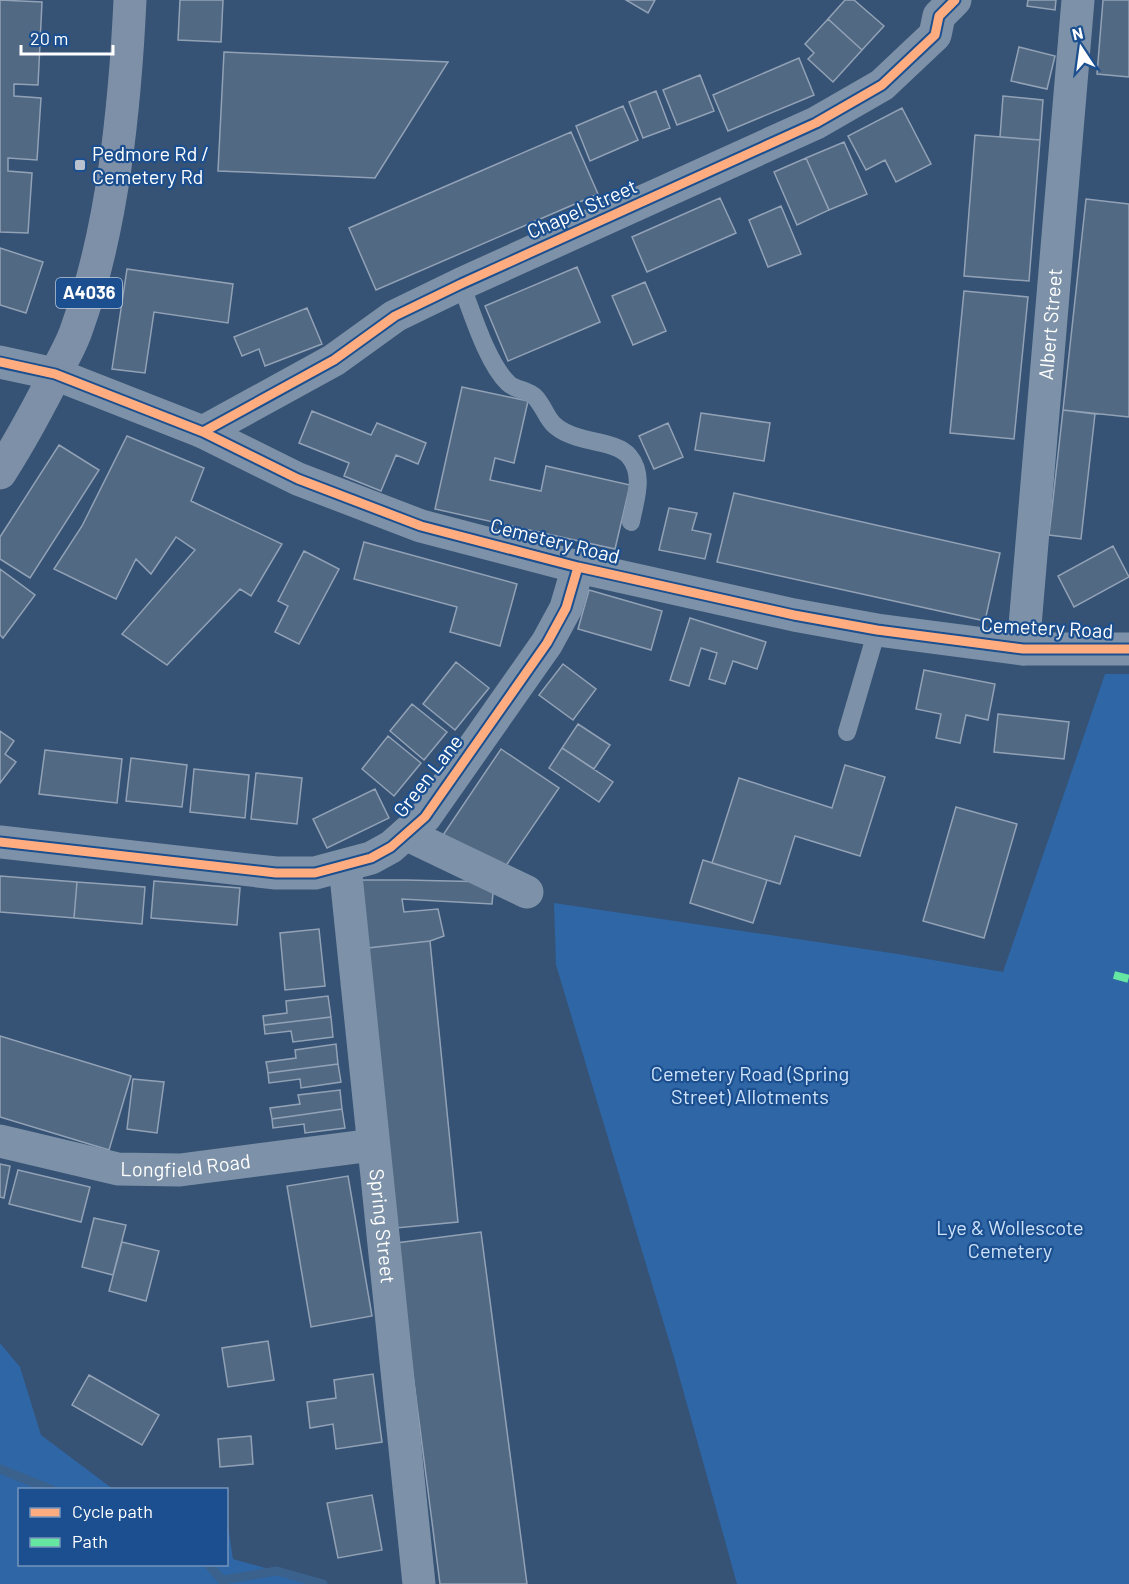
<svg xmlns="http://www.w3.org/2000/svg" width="1129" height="1584" viewBox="0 0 1129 1584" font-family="Barlow,sans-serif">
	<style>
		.green { fill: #2f66a5 }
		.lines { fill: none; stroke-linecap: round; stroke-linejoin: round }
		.stream { stroke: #3b618d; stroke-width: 9 }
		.building { fill: #526984; stroke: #92a2b6; stroke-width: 1.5 }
		.service { stroke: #7d92a8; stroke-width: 18 }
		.minor { stroke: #7d92a8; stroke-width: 33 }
		.tertiary { stroke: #7d92a8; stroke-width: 33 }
		.trunk { stroke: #7e90a7; stroke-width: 33 }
		.quiet { stroke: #66e7a1; stroke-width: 8; stroke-dasharray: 15 8; stroke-linecap: butt }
		.cycleway-casing { stroke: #1b4f8f; stroke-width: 13 }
		.cycleway { stroke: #ffac80; stroke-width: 9 }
		.poi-dot { fill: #b9c2ce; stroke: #1b4f8f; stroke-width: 2 }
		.labels { text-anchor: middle; stroke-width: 4.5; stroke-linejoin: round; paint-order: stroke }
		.shield { fill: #1b4f8f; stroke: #bbcadd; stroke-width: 1.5 }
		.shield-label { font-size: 18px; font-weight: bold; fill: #fff }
		.poi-label { font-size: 20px; fill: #fff; stroke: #1b4f8f; text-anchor: start }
		.street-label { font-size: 20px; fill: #fff; stroke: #1b4f8f }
		.park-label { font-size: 20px; fill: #cfe3fa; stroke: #1b4f8f }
	</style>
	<rect width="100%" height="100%" fill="#365274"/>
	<!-- green -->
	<path class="green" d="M1105 674H1129V1584H737L673 1354 556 965 554 903 898 954 1003 972Z
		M0 1343 20 1367 41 1435 113 1489 20 1490V1564H226L227 1519 233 1559 323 1584H0Z"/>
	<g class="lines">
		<!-- stream -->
		<path class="stream" d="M0 1469 52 1490
			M208 1564 222 1580 277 1571 323 1584"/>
	</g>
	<!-- building -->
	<path class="building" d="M0 0 42 2 38 85 14 84V96L41 98 37 160 8 158V171L32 173 28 233 0 232Z
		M180 0H223L221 42 178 40Z
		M626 0H655L648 13Z
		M845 0H854L884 26 862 50 828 19Z
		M1028 0H1056L1055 10 1027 6Z
		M1103 0H1129V77L1097 74Z
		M828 19 862 50 833 82 808 59 814 53 805 44Z
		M1019 47 1055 56 1047 89 1011 81Z
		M224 52 448 62 375 178 243 172 218 171Z
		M799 58 814 95 728 131 713 95Z
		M700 75 714 111 677 125 663 90Z
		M656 91 670 128 643 138 629 102Z
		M1003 96 1043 100 1040 140 1000 137Z
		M623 106 638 140 590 161 576 126Z
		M902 108 931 164 896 182 885 160 866 170 848 136Z
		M571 132 598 194 376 290 349 228Z
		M975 135 1040 140 1029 281 964 276Z
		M844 142 867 194 829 210 806 158Z
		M806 158 829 210 797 225 774 172Z
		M720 198 736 233 647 272 632 237Z
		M1086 199 1129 204V417L1063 410Z
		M781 206 801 254 768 267 749 220Z
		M0 248 43 262 26 313 0 305Z
		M577 267 600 322 508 361 485 306Z
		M127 269 233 284 228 323 154 312 145 373 112 369Z
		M645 282 666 331 633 345 612 296Z
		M964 291 1028 297 1014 439 950 433Z
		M307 308 322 344 265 366 259 349 242 356 234 337Z
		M462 387 528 401 514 463 495 458 490 480 541 491 546 466 630 485 615 549 435 509Z
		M1063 410 1095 414 1081 539 1049 535Z
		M312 411 371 435 377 423 426 443 418 464 396 455 381 491 344 476 349 463 299 443Z
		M701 413 770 423 764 461 695 450Z
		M668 423 683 457 654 469 639 436Z
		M127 436 204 468 191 501 282 544 251 596 240 589 167 665 122 634 195 550 176 537 151 574 136 559 116 599 54 569 82 526Z
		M59 445 99 470 30 578 0 559V537Z
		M734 493 1000 553 985 621 717 562Z
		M669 508 697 513 692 530 711 534 705 559 659 550Z
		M364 542 517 584 500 646 450 632 457 607 354 579Z
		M1113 546 1129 577 1074 607 1058 576Z
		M304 551 339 569 299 644 275 632 288 606 278 601Z
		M0 569 35 595 3 638 0 635Z
		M589 590 662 611 651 650 578 629Z
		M690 618 766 642 757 669 733 661 725 684 709 679 717 653 701 648 689 686 670 680Z
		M456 662 489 688 455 730 423 704Z
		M563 664 596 689 573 720 539 695Z
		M924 670 995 684 988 720 966 715 960 743 936 738 941 714 916 709Z
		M412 704 447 732 424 760 390 731Z
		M998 714 1069 722 1064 759 994 752Z
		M578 724 610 745 594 769 562 748Z
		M0 731 14 741 5 754 16 762 0 783Z
		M388 736 421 763 394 796 362 769Z
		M562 748 613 782 599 802 549 768Z
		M501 749 559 788 501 873 443 835Z
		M45 750 122 759 117 803 39 794Z
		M131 758 187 765 182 807 126 801Z
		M845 765 885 777 860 856 795 836 780 884 712 863 739 778 832 808Z
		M194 769 249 775 245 818 190 812Z
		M256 773 302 778 297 824 251 819Z
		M375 789 389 818 327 848 313 819Z
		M956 807 1017 824 984 938 923 921Z
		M703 860 767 880 753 923 690 903Z
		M0 876 77 882 74 918 0 912Z
		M360 880H405L494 882 492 904 402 899 404 912 438 909 444 936 430 941 368 948Z
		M154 881 240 888 237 925 151 918Z
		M77 882 145 887 142 924 74 918Z
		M319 929 325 986 285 990 280 933Z
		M430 941 458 1222 396 1228 368 948Z
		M328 996 331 1017 264 1025 263 1016 287 1013 286 1001Z
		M331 1017 333 1037 293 1042 291 1031 265 1034 264 1025Z
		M0 1036 131 1076 109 1150 0 1117Z
		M336 1044 338 1064 268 1073 266 1062 296 1058 295 1050Z
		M338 1064 341 1082 301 1088 300 1079 269 1083 268 1073Z
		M133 1079 164 1082 157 1133 127 1129Z
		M340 1090 342 1109 272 1119 270 1108 300 1104 298 1095Z
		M342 1109 345 1128 305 1133 304 1124 273 1128 272 1119Z
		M0 1164 10 1166 4 1198 0 1197Z
		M18 1170 90 1187 81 1222 9 1204Z
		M348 1176 372 1316 311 1327 287 1186Z
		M94 1218 126 1225 113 1275 82 1267Z
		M481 1232 527 1584H440L396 1243Z
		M122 1242 159 1251 146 1301 109 1291Z
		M268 1341 274 1380 228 1387 222 1348Z
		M373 1374 382 1442 336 1449 333 1424 310 1428 307 1402 336 1398 334 1380Z
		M89 1375 159 1415 142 1445 72 1405Z
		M251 1436 253 1464 220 1467 218 1439Z
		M372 1495 382 1550 338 1558 327 1503Z"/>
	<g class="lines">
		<!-- service -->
		<path class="service" d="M461 284C472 312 487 363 508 383 516 391 528 389 536 398 549 414 546 424 569 434 585 442 618 442 629 456 645 475 635 500 631 522
			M847 732 877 630"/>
		<!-- minor -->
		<g class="minor">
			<path d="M0 362 55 374"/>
			<path d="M203 432 334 360 395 316 461 284 816 123 882 85 935 35 939 16 955 0"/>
			<path id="s1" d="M1023 649 1078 0"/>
			<path d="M406 834 527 892"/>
			<path d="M0 842 276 873H315L371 858 391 847 425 817 547 643 566 608 578 567"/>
			<path id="s2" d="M345 866 419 1584"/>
			<path id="s3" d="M0 1141 118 1169 180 1170 373 1145"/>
		</g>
		<!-- tertiary -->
		<path class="tertiary" d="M55 374 203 432 298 479 421 526 578 567 794 615 877 630 1023 649H1129"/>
		<!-- trunk -->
		<path class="trunk" d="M0 473C23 437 41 403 60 365 66 353 73 341 77 328 113 228 125 106 130 0"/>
		<!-- quiet -->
		<path class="quiet" d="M1114 975 1129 979"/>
		<!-- cycleway casing -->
		<g class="cycleway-casing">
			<path id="cycleway" d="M0 362 55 374 203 432 298 479 421 526 578 567 794 615 877 630 1023 649H1129
				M203 432 334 360 395 316 461 284 816 123 882 85 935 35 939 16 955 0
				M0 842 276 873H315L371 858 391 847 425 817 547 643 566 608 578 567"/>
		</g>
		<!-- cycleway -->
		<use href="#cycleway" class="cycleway"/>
	</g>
	<!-- markers -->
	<rect class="poi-dot" x="74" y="159" width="12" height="12" rx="3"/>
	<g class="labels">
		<!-- shield labels -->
		<rect class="shield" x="56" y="278" width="66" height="30" rx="4.5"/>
		<g class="shield-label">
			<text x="89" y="299">A4036</text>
		</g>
		<!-- poi labels -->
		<g class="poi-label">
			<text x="92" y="161">Pedmore Rd /<tspan x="92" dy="23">Cemetery Rd</tspan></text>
		</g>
		<!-- street labels -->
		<g class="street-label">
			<text transform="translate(582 209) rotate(-24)" y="7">Chapel Street</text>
			<text dy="7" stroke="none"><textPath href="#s1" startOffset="326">Albert Street</textPath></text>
			<text transform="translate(555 541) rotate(14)" y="7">Cemetery Road</text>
			<text transform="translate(1047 628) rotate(3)" y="7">Cemetery Road</text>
			<text transform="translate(428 776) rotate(-52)" y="7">Green Lane</text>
			<text dy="7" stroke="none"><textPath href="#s3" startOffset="189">Longfield Road</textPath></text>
			<text dy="7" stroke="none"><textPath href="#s2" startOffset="362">Spring Street</textPath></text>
		</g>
		<!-- park labels -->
		<g class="park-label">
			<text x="750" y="1081">Cemetery Road (Spring<tspan x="750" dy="23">Street) Allotments</tspan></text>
			<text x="1010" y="1235">Lye &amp; Wollescote<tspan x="1010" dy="23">Cemetery</tspan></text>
		</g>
	</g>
	<!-- legend -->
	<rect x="18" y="1488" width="210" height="78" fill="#1b4f8f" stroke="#7695bc" stroke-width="1.5"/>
	<rect x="30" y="1508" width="30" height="9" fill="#ffac80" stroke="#7695bc" stroke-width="1.5"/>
	<text x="72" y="1518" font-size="18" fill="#ffffff">Cycle path</text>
	<rect x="30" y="1538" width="30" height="9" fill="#66e7a1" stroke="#7695bc" stroke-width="1.5"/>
	<text x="72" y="1548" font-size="18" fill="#ffffff">Path</text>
	<!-- north arrow -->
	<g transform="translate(1081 48) rotate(347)" stroke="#1b4f8f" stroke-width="4.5" paint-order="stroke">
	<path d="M0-4.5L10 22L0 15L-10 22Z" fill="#ffffff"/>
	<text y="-9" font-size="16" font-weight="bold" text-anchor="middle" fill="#ffffff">N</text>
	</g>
	<!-- scale -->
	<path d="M21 45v9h92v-9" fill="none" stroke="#ffffff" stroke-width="3"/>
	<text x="30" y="45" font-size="18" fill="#ffffff" stroke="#1b4f8f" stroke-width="4.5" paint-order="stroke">20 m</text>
</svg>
